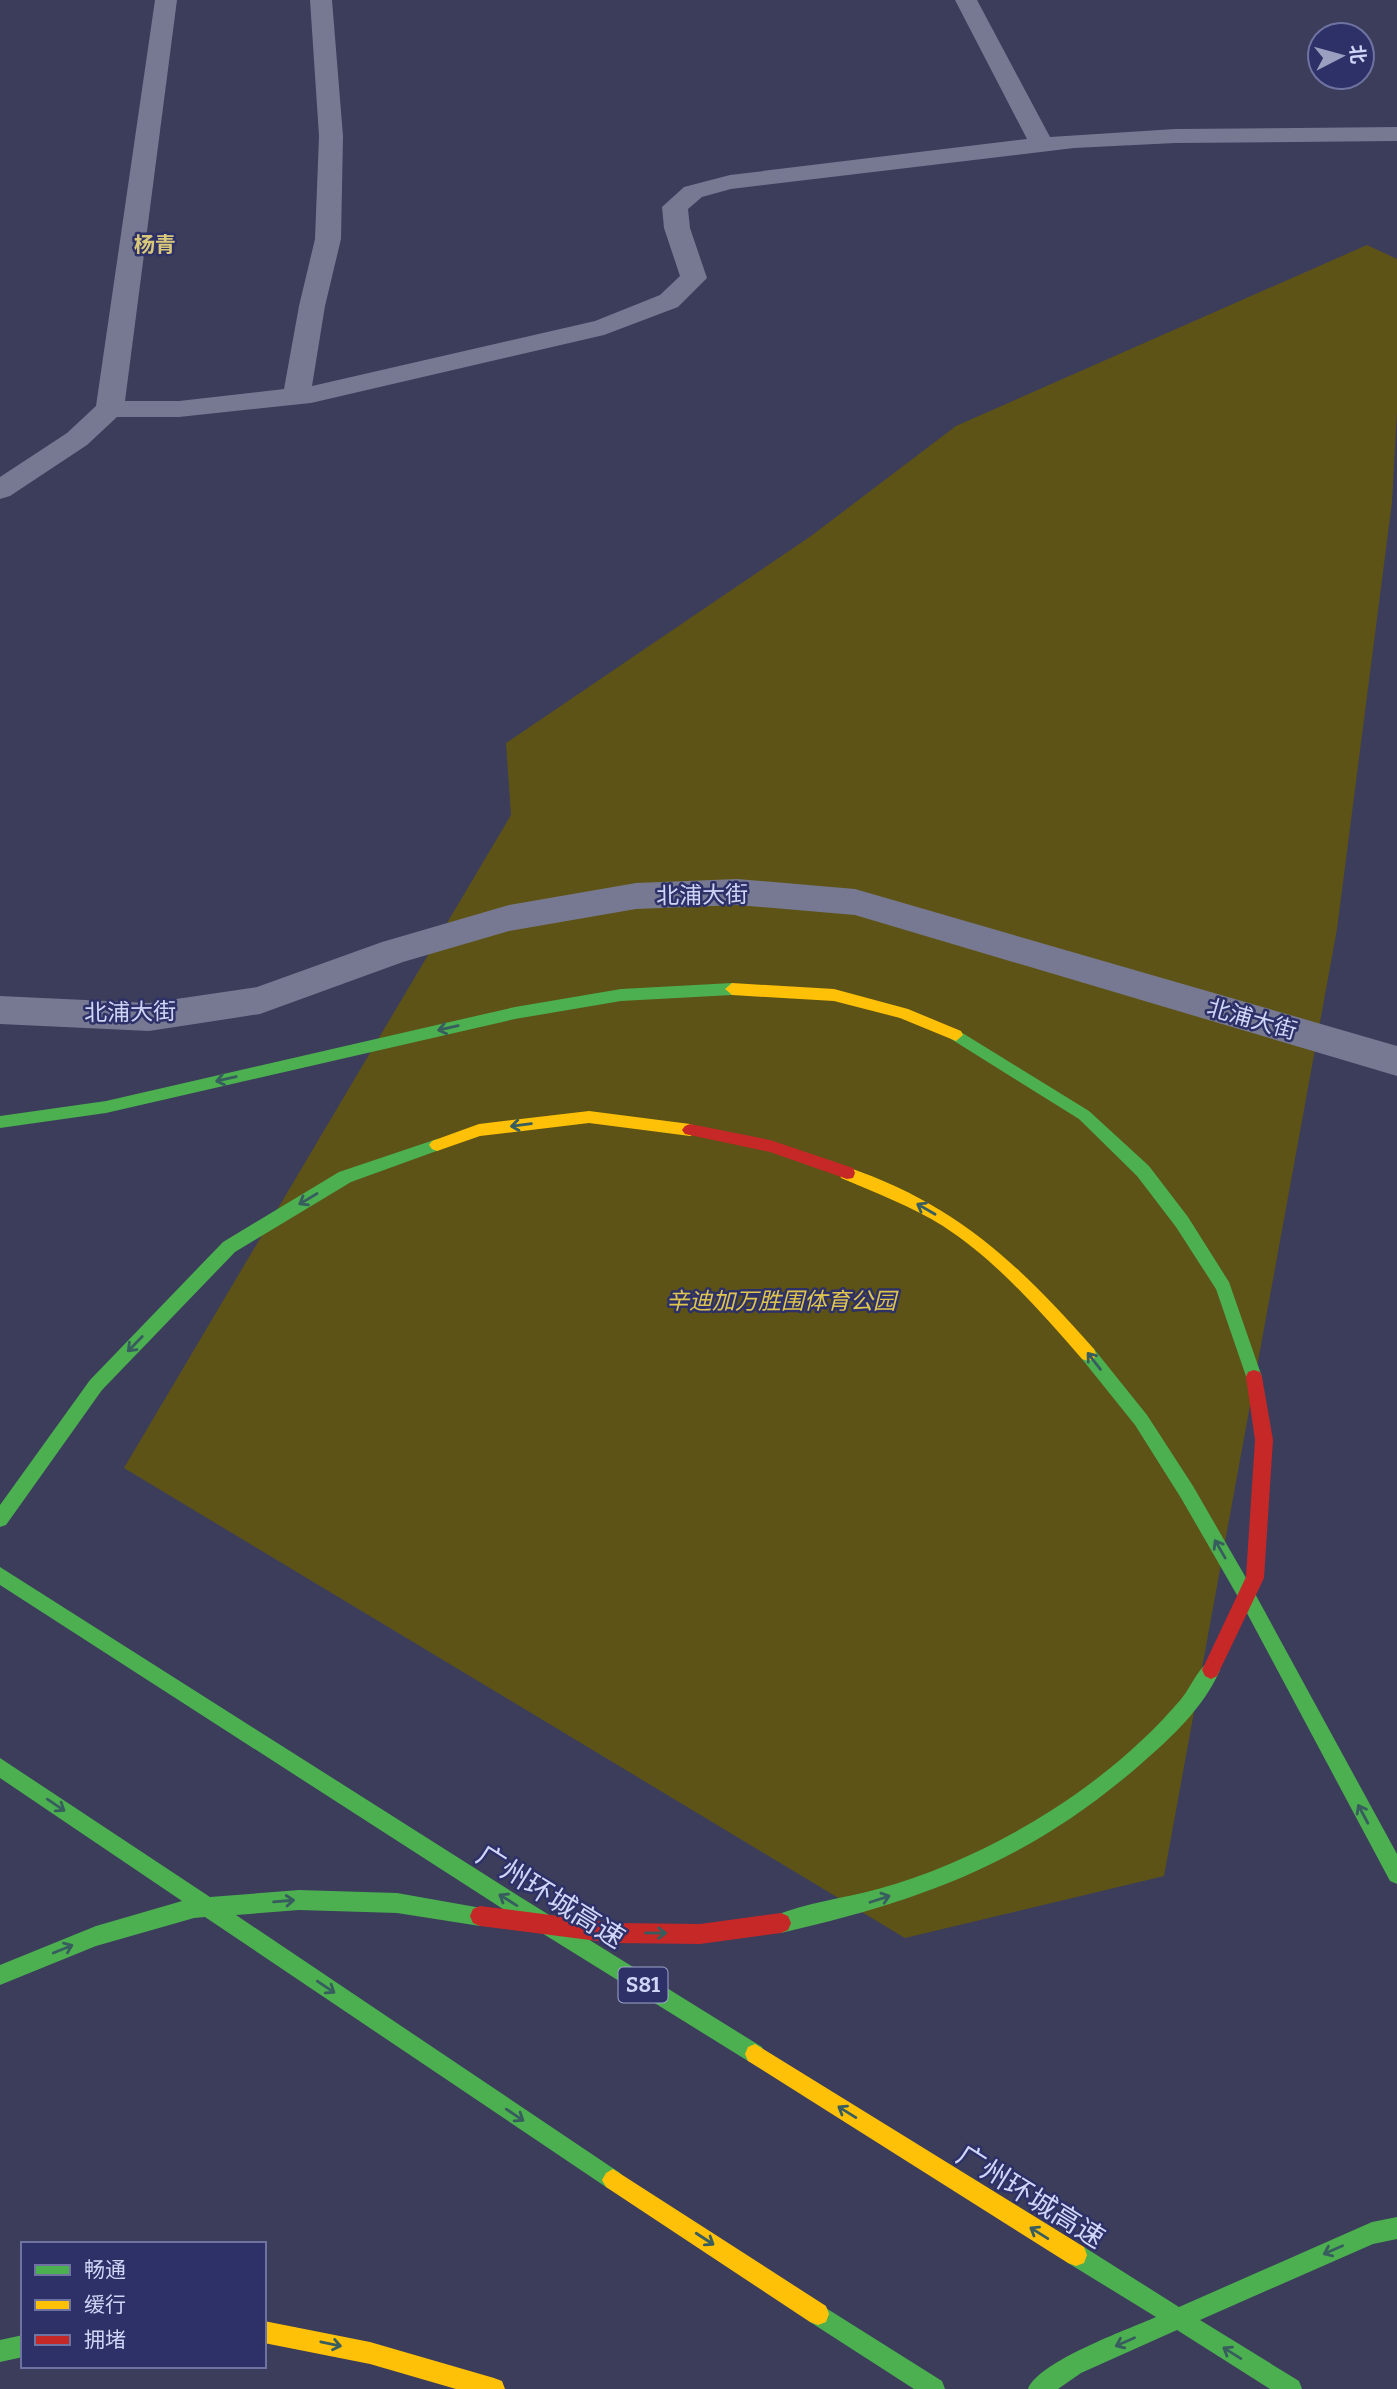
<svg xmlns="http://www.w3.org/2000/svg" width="1397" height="2389" viewBox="0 0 1397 2389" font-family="Bitter,'Noto Sans SC',serif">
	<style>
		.green { fill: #5e5317 }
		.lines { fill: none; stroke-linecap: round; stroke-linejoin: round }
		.street { fill: #767991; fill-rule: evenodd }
		.fast { fill: #4caf50; fill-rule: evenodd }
		.slow { fill: #ffc107; fill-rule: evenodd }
		.jam { fill: #c62828; fill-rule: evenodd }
		.oneway { stroke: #385d5f }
		.labels { text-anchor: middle; stroke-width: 5; stroke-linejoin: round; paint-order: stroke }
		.far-neighbourhood-label { font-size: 21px; font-weight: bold; fill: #d9c87a; stroke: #2e3167 }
		.shield { fill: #2e3167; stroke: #9fa4cc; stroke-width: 2 }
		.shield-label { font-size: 21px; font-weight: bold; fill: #cfd5f7 }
		.street-label { font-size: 23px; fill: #cfd5f7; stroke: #2e3167 }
		.park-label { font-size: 23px; font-style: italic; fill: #dec54e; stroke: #2e3167 }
		.near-street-label { font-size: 28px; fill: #cfd5f7; stroke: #2e3167 }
	</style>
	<rect width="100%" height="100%" fill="#3b3d5a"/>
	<!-- green -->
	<path class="green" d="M1367 245 1397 259V412L1392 502 1337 929 1164 1876 905 1938 124 1468 511 815 506 743 811 536 956 426Z"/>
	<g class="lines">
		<!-- street -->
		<path class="street" d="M155 0H177L125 401H179L284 389 299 306 315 239 319 136 310 0H332L343 136 341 239 325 306 312 386 595 321 660 295 680 276 664 228 662 207 684 187 730 175 1027 139 955 0H977L1050 137 1175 129 1397 127V141L1175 143 1074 148 731 189 702 197 688 209 690 228 707 278 678 307 604 335 311 403 179 417H117L87 445 10 496 0 499V477L67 433 96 406Z
			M737 879 855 889 1397 1046V1076L855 915 737 905 636 909 509 931 403 962 260 1014 149 1031 0 1024V996L149 1003 257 987 382 942 509 905 636 883Z"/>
		<!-- fast -->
		<path class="fast" d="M732 983 739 989 732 995 621 1001 515 1019 106 1113 0 1128V1116L106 1101 515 1007 621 989Z
			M956 1029 1089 1111 1149 1166 1188 1217 1229 1282 1262 1377 1260 1382 1254 1384 1248 1382 1216 1289 1176 1227 1137 1176 1079 1119 951 1039 949 1035Z
			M437 1139 442 1141 445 1145 442 1149 351 1182 235 1252 102 1390 6 1525 0 1527V1505L90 1380 223 1242 339 1172Z
			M1088 1347 1094 1349 1147 1415 1193 1486 1253 1590 1397 1854V1884L1390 1881 1241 1602 1181 1498 1135 1425 1082 1359 1080 1354 1082 1349Z
			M0 1567 517 1895 762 2047 765 2054 762 2061 755 2064 748 2061 503 1909 0 1585Z
			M1211 1661 1217 1664 1220 1670C1204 1707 1172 1737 1142 1763 1030 1861 924 1900 781 1933L774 1930 771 1923 774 1916C805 1903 845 1898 878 1889 939 1872 999 1844 1052 1810 1099 1780 1146 1741 1182 1698 1191 1687 1199 1666 1211 1661Z
			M0 1758 210 1897 299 1890 397 1893 487 1909 490 1916 487 1923 480 1926 397 1913 299 1910 236 1915 620 2173 624 2180 620 2187 613 2191 606 2187 205 1917 194 1918 96 1946 0 1985V1965L96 1926 182 1901 0 1778Z
			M1397 2217V2239L1373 2244 1200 2320 1299 2381 1302 2389H1270L1177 2330 1081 2373 1058 2389H1028C1039 2361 1127 2330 1156 2317L1068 2263 1065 2255 1068 2247 1076 2244 1084 2247 1179 2307 1372 2222Z
			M818 2303 942 2381 945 2389H914L810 2322 807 2314 810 2306Z
			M23 2335V2357L0 2362V2340Z"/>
		<!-- slow -->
		<path class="slow" d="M732 983 834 989 908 1009 961 1031 963 1035 956 1041 900 1018 834 1001 732 995 725 989Z
			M589 1111 690 1124 695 1126 698 1130 695 1134 690 1136 589 1123 480 1136 437 1151 432 1149 429 1145 432 1141 479 1124Z
			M847 1167C956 1204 1020 1265 1094 1349L1096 1354 1094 1359 1088 1361 1082 1359C1040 1311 997 1261 943 1226 911 1206 876 1193 841 1178L839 1173 841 1168Z
			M755 2044 1084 2247 1087 2255 1084 2263 1076 2266 1068 2263 748 2061 745 2054 748 2047Z
			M613 2169 826 2306 829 2314 826 2322 818 2325 810 2322 606 2187 602 2180 606 2173Z
			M264 2321 370 2342 494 2378 502 2381 505 2389H456L370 2364 264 2343Z"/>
		<!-- jam -->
		<path class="jam" d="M690 1124 770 1140 853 1168 855 1173 853 1178 847 1179 770 1152 685 1134 682 1130 685 1126Z
			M1254 1370 1260 1372 1262 1377 1273 1440 1264 1578 1217 1676 1211 1679 1205 1676 1202 1670 1246 1577 1255 1440 1246 1377 1248 1372Z
			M480 1906 613 1923 700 1924 781 1913 788 1916 791 1923 788 1930 781 1933 700 1944 613 1943 480 1926 473 1923 470 1916 473 1909Z"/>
	</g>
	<!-- one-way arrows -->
	<defs><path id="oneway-shaft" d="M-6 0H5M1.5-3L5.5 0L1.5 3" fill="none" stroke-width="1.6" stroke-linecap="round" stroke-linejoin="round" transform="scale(1.75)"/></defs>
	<g class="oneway">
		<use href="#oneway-shaft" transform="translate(448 1028) rotate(167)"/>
		<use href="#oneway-shaft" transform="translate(226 1079) rotate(167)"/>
		<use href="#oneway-shaft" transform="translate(521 1125) rotate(173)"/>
		<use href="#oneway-shaft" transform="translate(308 1199) rotate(149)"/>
		<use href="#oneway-shaft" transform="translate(926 1209) rotate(-150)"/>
		<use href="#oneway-shaft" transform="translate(135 1344) rotate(134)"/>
		<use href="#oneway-shaft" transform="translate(1094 1361) rotate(-128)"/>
		<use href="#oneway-shaft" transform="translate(1220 1549) rotate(-120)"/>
		<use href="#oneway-shaft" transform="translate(56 1805) rotate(34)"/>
		<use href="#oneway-shaft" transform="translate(1363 1814) rotate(-118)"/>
		<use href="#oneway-shaft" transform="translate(880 1899) rotate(-18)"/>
		<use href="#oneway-shaft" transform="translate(508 1900) rotate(-148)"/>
		<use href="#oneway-shaft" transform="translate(284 1901) rotate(-5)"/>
		<use href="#oneway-shaft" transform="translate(656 1933) rotate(1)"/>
		<use href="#oneway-shaft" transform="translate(63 1949) rotate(-22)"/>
		<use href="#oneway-shaft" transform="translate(326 1987) rotate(34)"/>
		<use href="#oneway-shaft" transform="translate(847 2112) rotate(-148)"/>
		<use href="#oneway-shaft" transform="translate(515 2115) rotate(34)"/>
		<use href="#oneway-shaft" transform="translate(1039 2233) rotate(-148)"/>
		<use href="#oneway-shaft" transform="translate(705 2239) rotate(33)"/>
		<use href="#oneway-shaft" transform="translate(1333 2250) rotate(156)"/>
		<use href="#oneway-shaft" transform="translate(1125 2342) rotate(156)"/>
		<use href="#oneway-shaft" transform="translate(331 2344) rotate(12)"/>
		<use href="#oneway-shaft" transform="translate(1232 2353) rotate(-148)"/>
	</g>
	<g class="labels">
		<!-- far-neighbourhood labels -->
		<g class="far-neighbourhood-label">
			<text x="155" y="252">杨青</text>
		</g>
		<!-- shield labels -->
		<rect class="shield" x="618.5" y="1967.5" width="49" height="35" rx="5"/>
		<g class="shield-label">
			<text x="643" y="1992">S81</text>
		</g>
		<!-- street labels -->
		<g class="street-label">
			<text transform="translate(702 895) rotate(-1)" y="8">北浦大街</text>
			<text transform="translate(130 1012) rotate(-1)" y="8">北浦大街</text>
			<text transform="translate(1252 1019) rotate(16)" y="8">北浦大街</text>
		</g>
		<!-- park labels -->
		<g class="park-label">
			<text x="781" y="1309">辛迪加万胜围体育公园</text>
		</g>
		<!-- near-street labels -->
		<g class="near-street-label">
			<text transform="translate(551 1896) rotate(32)" y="10">广州环城高速</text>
			<text transform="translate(1031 2196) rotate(32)" y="10">广州环城高速</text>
		</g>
	</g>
	<!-- legend -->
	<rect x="21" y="2242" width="245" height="126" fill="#2e3167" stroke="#6e73a1" stroke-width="2"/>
	<rect x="35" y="2265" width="35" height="10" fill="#4caf50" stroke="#6e73a1" stroke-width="2"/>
	<text x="84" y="2277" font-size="21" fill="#cfd5f7">畅通</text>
	<rect x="35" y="2300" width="35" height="10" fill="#ffc107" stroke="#6e73a1" stroke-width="2"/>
	<text x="84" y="2312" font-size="21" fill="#cfd5f7">缓行</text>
	<rect x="35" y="2335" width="35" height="10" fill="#c62828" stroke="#6e73a1" stroke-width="2"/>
	<text x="84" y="2347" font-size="21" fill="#cfd5f7">拥堵</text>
	<!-- north arrow -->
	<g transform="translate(1341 56) rotate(84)"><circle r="33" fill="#2e3167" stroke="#6e73a1" stroke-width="2"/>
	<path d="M0-5L12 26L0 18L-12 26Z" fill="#9ba0c0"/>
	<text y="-10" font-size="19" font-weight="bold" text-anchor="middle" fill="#cfd5f7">北</text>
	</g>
</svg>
